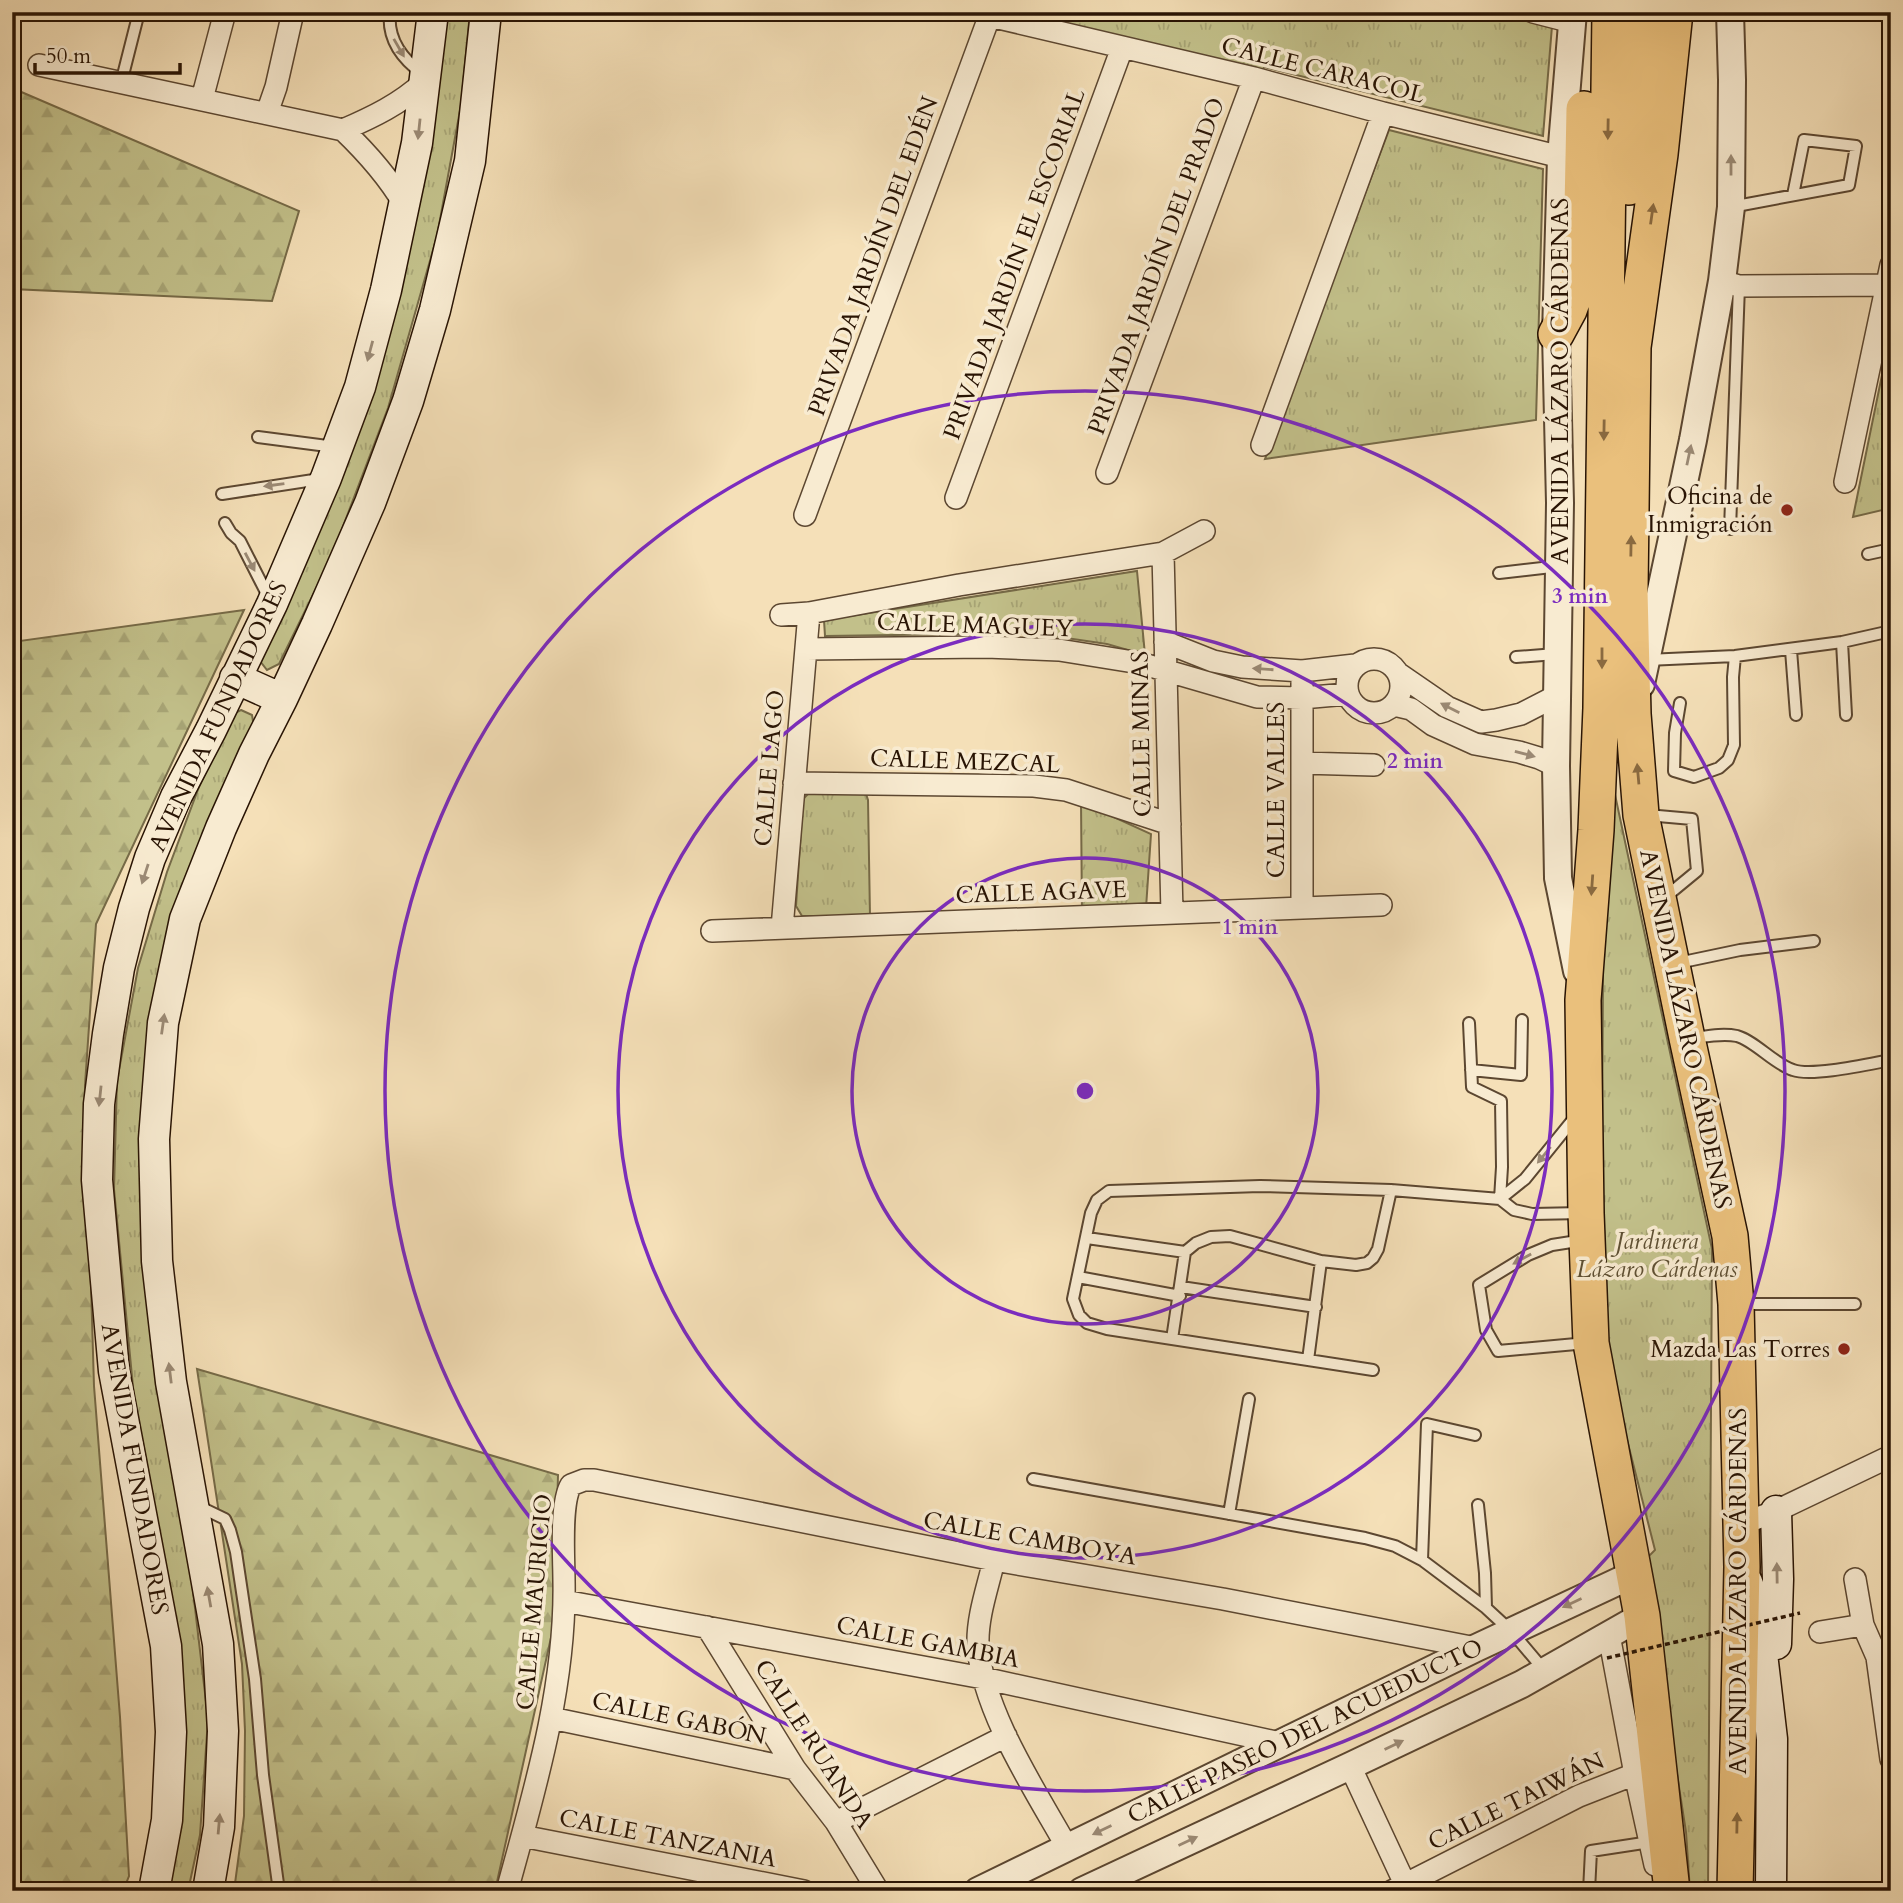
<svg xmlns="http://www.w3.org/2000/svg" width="1903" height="1903" viewBox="0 0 1903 1903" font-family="Cardo,serif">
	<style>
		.grass { fill: url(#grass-tufts); stroke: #766a47; stroke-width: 2 }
		.forest { fill: url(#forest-firs); stroke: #766a47; stroke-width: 2 }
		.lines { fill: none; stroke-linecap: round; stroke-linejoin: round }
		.service-casing { stroke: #5c4731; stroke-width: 14 }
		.minor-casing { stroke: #5c4731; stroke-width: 24 }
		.tertiary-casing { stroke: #5c4731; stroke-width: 30 }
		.secondary-casing { stroke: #291404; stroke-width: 33 }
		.trunk-casing { stroke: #291404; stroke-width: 38 }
		.service { stroke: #f8ebd1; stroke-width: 10 }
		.minor { stroke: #f8ebd1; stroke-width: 21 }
		.tertiary { stroke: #f8ebd1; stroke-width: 26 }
		.secondary { stroke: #f8ebd1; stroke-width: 30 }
		.trunk { stroke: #eac07c; stroke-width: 35 }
		.path-bridge { stroke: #291404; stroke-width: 3.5; stroke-dasharray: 5 3.5; stroke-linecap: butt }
		.oneway { fill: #9b8a75 }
		.oneway2 { fill: #8a6a40 }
		.ring { fill: none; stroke: #7b2cbf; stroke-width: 3.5 }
		.poi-dot { fill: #8f2418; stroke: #f8ebd1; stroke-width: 2.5 }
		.labels { text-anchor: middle; stroke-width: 7; stroke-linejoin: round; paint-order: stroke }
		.street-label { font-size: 24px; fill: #291404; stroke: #f8ebd1 }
		.poi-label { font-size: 24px; fill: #291404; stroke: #f8ebd1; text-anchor: end }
		.park-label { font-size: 24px; font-style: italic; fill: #5f5033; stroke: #f8ebd1 }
		.centre { fill: #7b2cbf; stroke: #f8ebd1; stroke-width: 3.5 }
		.ring-label { font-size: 21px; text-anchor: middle; font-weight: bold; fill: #7b2cbf; stroke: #f8ebd1; stroke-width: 7; stroke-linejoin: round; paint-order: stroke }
	</style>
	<defs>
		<pattern id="grass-tufts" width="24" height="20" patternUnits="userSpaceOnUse" patternTransform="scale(1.75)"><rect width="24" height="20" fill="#c2c08a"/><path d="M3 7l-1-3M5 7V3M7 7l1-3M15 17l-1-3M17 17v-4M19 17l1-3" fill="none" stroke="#a7a475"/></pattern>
		<pattern id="forest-firs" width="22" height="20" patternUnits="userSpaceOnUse" patternTransform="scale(1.75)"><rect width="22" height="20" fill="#c2c08a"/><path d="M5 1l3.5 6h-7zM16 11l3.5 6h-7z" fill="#a7a475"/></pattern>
	</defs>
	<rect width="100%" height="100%" fill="#f5e0b8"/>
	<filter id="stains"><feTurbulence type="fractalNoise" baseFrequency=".00286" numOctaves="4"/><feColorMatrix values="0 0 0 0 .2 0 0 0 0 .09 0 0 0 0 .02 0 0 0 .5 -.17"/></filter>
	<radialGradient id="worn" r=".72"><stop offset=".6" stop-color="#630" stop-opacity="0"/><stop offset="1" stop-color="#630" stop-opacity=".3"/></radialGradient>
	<!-- grass -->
	<path class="grass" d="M446 12H470L461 105 437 236 388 408 331 558 279 664 267 670 260 661 311 545Z
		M1019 12H1497L1552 26 1543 136 1264 67 1261 77Z
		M1389 130 1543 169 1536 420 1265 459Z
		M1891 331V508L1853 517Z
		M1137 571 1145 655 1107 644 1032 633 825 636 824 620Z
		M241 710 252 715 254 727 145 1079 193 1591 208 1719 200 1835 188 1891H163L176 1835 114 1189 117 1081 138 968 167 872 199 787 233 714Z
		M1604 790H1614L1712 1249 1708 1891H1690L1686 1832 1644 1561 1655 1550 1601 1337Z
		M865 791 868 800 870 916H802L796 906 803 799 809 793Z
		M1081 802 1151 834 1146 908 1082 915Z"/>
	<!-- forest -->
	<path class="forest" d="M12 88 299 211 272 301 12 289Z
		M244 610 96 924 85 1085 94 1386 120 1717 129 1876 123 1891H12V642Z
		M197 1369 558 1475 554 1624 495 1891H234L244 1816 245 1731 242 1664Z"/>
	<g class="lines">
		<!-- service casing -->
		<g class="service-casing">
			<path id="service" d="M390 12C387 39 402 59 423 74
				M121 83 139 12
				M1731 207 1849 185 1856 146 1804 140 1793 195
				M258 437 335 447
				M222 494 320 479
				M225 523 231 533 240 541 269 598
				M1730 529 1739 286
				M1868 554 1891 549
				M1499 573 1560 566
				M1842 642 1846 715
				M1791 650 1796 715
				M1516 657 1556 654
				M1647 660 1735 656 1842 642 1891 631
				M1680 703 1675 733 1674 771 1694 777 1719 768 1728 760 1734 745 1733 677 1735 656
				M1647 815 1692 819 1697 871 1663 899
				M1678 963 1740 950 1814 941
				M1469 1023 1472 1087 1501 1101 1502 1167 1500 1199
				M1693 1038C1708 1036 1723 1033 1737 1036 1755 1041 1774 1064 1793 1070 1812 1077 1869 1064 1891 1060
				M1471 1070 1521 1075 1522 1020
				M1500 1199 1525 1179 1576 1116
				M1087 1238 1185 1252
				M1584 1240 1552 1245 1528 1255 1479 1285 1486 1330 1498 1351 1587 1343
				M1078 1277 1180 1296
				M1181 1287 1316 1307
				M1739 1304H1855
				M1172 1339 1185 1252 1196 1243 1211 1237 1230 1236 1321 1261 1356 1265 1367 1263 1373 1258 1378 1249 1391 1190
				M1308 1360 1321 1261
				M1373 1370 1107 1329 1087 1323 1079 1315 1073 1299 1091 1213 1097 1200 1109 1191 1260 1186 1391 1190 1500 1199 1514 1210 1532 1214 1583 1213
				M1033 1479 1365 1538 1395 1546 1422 1560 1486 1608 1512 1632 1544 1670
				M1478 1505 1485 1573 1486 1608
				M198 1506 225 1519 230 1530 236 1552 255 1679 263 1775 279 1891
				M1229 1514 1249 1399
				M1422 1560 1427 1424 1475 1435
				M1589 1891 1591 1851 1650 1842"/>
		</g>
		<!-- minor casing -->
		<g class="minor-casing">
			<path id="minor" d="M1533 12 1572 22
				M990 16 1254 78 1383 113 1561 157
				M39 65 343 130C367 153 387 175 404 204
				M202 99 225 12
				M267 113 276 87 293 12
				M343 130C373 117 400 104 424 82
				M1722 281 1739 286 1887 285
				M1262 445 1383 113
				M1107 473 1254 78
				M1845 482 1891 265
				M956 498 1122 48
				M805 515 991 12
				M1163 553 1172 913
				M781 615 809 613 959 585 1163 553 1204 531
				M1165 642 1213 661 1242 667 1302 671 1355 665
				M806 649 986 647 1059 650 1140 663 1257 697 1302 698 1347 694
				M1347 686a27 27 0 1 1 54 0a27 27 0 1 1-54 0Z
				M1302 671V908
				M1399 674 1447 707 1481 722 1496 720 1521 714 1558 695
				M1394 705 1411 709 1433 725 1475 744 1519 752 1539 758 1556 766
				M1302 763 1374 765
				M794 783 1034 786 1066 790 1170 824
				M782 928 809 613
				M712 931 1381 905
				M1742 1524 1776 1511 1891 1456
				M994 1560C988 1587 977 1616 978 1645 982 1710 1035 1790 1067 1847
				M1855 1579 1863 1625 1877 1657 1891 1759
				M564 1601 983 1678 1280 1743
				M707 1627 795 1769 836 1822 878 1891
				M1820 1632 1863 1625
				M1609 1635 1635 1774 1655 1865
				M551 1718 795 1769
				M1350 1766 1405 1884
				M836 1822 1006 1736
				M522 1836 804 1891
				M507 1891C535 1789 566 1686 564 1581 564 1558 560 1503 571 1485L584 1480H594L994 1560 1223 1599 1476 1648
				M1392 1891 1579 1796 1635 1774 1656 1749"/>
		</g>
		<!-- tertiary casing -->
		<g class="tertiary-casing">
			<path id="tertiary" d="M1573 12 1561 157 1556 334 1560 503 1556 766 1558 878 1577 971
				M1641 684 1693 440 1722 281 1731 207 1732 80 1730 12
				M978 1891 1476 1648 1634 1574
				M1082 1891 1350 1766 1522 1684 1642 1616"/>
		</g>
		<!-- secondary casing -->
		<g class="secondary-casing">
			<path id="secondary" d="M235 678 282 699
				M1747 1582 1757 1611 1772 1739 1771 1891
				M1776 1644 1778 1579 1776 1511
				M154 1891 167 1820 171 1732 166 1646 114 1371 97 1180 99 1104 108 1034 119 968 134 908 150 858 176 797 211 730 272 604 326 478 360 387 386 290 417 143 433 12
				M208 1891 219 1827 223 1731 218 1644 171 1382 157 1261 154 1139 163 1023 185 919 221 828 254 754 282 699 317 624 370 503 408 401 435 310 470 161 486 12"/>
		</g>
		<!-- trunk casing -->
		<g class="trunk-casing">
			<path id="trunk" d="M1610 12 1601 708 1596 830 1583 1000 1586 1213 1591 1343 1642 1616 1672 1891
				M1675 12 1660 154 1633 347 1630 591 1633 714 1641 815 1687 1038 1730 1236 1736 1304 1742 1567 1735 1891
				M1629 187 1640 12
				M1556 334 1569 310 1578 285 1581 258 1584 109"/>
		</g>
		<!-- service -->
		<use href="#service" class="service"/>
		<!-- minor -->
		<use href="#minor" class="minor"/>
		<!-- tertiary -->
		<use href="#tertiary" class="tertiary"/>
		<!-- secondary -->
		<use href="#secondary" class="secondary"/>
		<!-- trunk -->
		<use href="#trunk" class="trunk"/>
		<!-- path-bridge -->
		<path class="path-bridge" d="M1607 1658 1800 1613"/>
	</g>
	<!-- one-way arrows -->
	<defs><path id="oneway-solid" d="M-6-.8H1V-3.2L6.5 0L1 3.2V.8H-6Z" transform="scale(1.75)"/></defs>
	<g class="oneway">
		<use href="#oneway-solid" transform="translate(399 48) rotate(60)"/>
		<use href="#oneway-solid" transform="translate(419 129) rotate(96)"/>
		<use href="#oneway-solid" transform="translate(1731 165) rotate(-90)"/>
		<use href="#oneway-solid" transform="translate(370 351) rotate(105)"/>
		<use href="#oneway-solid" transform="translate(1689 455) rotate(-78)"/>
		<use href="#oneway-solid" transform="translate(274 485) rotate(172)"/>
		<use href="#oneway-solid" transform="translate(250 562) rotate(62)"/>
		<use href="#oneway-solid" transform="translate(1263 669) rotate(-176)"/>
		<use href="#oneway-solid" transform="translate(1450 708) rotate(-153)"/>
		<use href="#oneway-solid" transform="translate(1525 754) rotate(15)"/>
		<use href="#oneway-solid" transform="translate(145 874) rotate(108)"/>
		<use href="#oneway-solid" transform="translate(163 1024) rotate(-82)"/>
		<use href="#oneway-solid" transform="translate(100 1096) rotate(96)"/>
		<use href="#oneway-solid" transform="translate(1544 1155) rotate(129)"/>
		<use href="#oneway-solid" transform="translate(1522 1259) rotate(151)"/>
		<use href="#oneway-solid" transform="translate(170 1373) rotate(-97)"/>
		<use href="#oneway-solid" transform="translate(1777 1573) rotate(-91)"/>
		<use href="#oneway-solid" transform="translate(209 1597) rotate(-100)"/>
		<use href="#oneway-solid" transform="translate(1572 1603) rotate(155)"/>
		<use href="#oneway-solid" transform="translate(1394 1745) rotate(-26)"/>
		<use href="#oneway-solid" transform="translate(219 1824) rotate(-85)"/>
		<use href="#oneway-solid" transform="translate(1102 1830) rotate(154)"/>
		<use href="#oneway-solid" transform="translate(1188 1841) rotate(-25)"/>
	</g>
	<g class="oneway2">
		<use href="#oneway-solid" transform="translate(1608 129) rotate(91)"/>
		<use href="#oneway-solid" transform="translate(1652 214) rotate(-82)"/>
		<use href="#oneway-solid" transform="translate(1604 430) rotate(91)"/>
		<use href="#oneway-solid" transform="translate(1631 546) rotate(-89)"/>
		<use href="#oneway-solid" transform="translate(1602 658) rotate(90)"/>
		<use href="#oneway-solid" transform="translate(1638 774) rotate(-95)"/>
		<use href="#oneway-solid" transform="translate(1592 885) rotate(94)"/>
		<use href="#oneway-solid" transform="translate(1737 1823) rotate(-89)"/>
	</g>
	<!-- distance rings -->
	<g class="ring">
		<circle cx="1085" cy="1091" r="233"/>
		<circle cx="1085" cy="1091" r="467"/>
		<circle cx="1085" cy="1091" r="700"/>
	</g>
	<!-- markers -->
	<g class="poi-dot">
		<circle cx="1787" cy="510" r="7"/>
		<circle cx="1844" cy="1349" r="7"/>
	</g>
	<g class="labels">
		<!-- street labels -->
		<g class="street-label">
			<text transform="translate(1323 70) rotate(14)" y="8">CALLE CARACOL</text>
			<text transform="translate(873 256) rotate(-70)" y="8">PRIVADA JARDÍN DEL EDÉN</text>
			<text transform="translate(1014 264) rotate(-70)" y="8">PRIVADA JARDÍN EL ESCORIAL</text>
			<text transform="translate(1156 266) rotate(-70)" y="8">PRIVADA JARDÍN DEL PRADO</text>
			<text transform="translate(1560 381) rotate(-90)" y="8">AVENIDA LÁZARO CÁRDENAS</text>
			<text transform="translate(975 625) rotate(2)" y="8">CALLE MAGUEY</text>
			<text transform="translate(218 716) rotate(-65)" y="8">AVENIDA FUNDADORES</text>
			<text transform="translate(1141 734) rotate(-91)" y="8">CALLE MINAS</text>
			<text transform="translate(965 761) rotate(2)" y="8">CALLE MEZCAL</text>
			<text transform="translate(769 768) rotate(-85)" y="8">CALLE LAGO</text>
			<text transform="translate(1276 790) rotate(-90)" y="8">CALLE VALLES</text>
			<text transform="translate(1041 892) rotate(-2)" y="8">CALLE AGAVE</text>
			<text transform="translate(1686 1029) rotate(78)" y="8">AVENIDA LÁZARO CÁRDENAS</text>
			<text transform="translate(135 1469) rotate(80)" y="8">AVENIDA FUNDADORES</text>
			<text transform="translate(1030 1538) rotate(10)" y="8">CALLE CAMBOYA</text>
			<text transform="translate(1738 1591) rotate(-90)" y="8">AVENIDA LÁZARO CÁRDENAS</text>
			<text transform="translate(534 1602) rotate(-85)" y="8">CALLE MAURICIO</text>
			<text transform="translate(928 1642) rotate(11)" y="8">CALLE GAMBIA</text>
			<text transform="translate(679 1718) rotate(12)" y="8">CALLE GABÓN</text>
			<text transform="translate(1305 1731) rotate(-26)" y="8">CALLE PASEO DEL ACUEDUCTO</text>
			<text transform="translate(814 1744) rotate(57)" y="8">CALLE RUANDA</text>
			<text transform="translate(1516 1801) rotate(-26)" y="8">CALLE TAIWÁN</text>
			<text transform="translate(668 1838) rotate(11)" y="8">CALLE TANZANIA</text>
		</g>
		<!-- poi labels -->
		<g class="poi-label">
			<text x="1773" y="504">Oficina de<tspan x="1773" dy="28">Inmigración</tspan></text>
			<text x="1830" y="1357">Mazda Las Torres</text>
		</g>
		<!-- park labels -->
		<g class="park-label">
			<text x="1657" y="1249">Jardinera<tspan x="1657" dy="28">Lázaro Cárdenas</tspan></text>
		</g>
	</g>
	<circle cx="1085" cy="1091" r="10" class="centre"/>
	<g class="ring-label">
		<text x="1580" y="603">3 min</text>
		<text x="1415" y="768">2 min</text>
		<text x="1250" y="934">1 min</text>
	</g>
	<!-- margin -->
	<rect width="1903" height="1903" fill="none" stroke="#f5e0b8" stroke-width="42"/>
	<rect x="14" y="14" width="1875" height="1875" fill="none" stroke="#291404" stroke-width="3.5"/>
	<rect x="21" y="21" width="1861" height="1861" fill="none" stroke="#291404" stroke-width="2"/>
	<!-- scale -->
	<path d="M35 63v10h145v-10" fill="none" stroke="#291404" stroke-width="3.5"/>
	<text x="46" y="63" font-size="21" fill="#291404" stroke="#f8ebd1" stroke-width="5" paint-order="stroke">50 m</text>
	<rect width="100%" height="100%" filter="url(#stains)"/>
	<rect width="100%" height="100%" fill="url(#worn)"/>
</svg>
